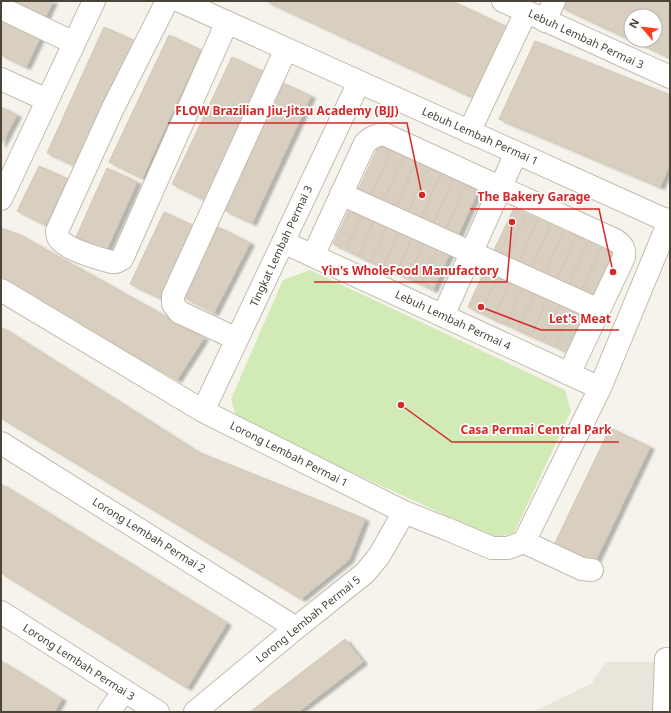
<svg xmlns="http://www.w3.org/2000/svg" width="671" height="713" viewBox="0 0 671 713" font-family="'Noto Sans',sans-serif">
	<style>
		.residential { fill: #eae5da }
		.green { fill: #d2eab5 }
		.building { fill: #d8cfc1; stroke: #d3c7b4; filter: url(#shadow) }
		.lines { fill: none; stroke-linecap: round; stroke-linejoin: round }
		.minor-casing { stroke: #c2bbae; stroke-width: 24 }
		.minor { stroke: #fff; stroke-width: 22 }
		.labels { text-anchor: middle; stroke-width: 3.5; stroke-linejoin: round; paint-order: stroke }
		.street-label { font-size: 11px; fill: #4b4439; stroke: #fff }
		.leader { fill: none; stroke: #d62828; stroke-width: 1.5 }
		.callout-dot { fill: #d62828; stroke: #fff; stroke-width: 1.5 }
		.callout-label { font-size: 12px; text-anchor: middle; font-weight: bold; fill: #d62828; stroke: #fff; stroke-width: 3.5; stroke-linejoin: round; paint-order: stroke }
	</style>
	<defs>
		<filter id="shadow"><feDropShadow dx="4.5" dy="2.5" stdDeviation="1" flood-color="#0004"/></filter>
	</defs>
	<rect width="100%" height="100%" fill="#f6f3ec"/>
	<!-- residential -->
	<path class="residential" d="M606 662H670V712H533L592 683Z"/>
	<!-- green -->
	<path class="green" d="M310 270 565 390 571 411 514 533 496 538 237 420 231 399 283 280Z"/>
	<!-- building -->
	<path class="building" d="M4 1H53L44 20Z
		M266 1H452L507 27 474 98Z
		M564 1H670V58L632 40H655V16H631V40L561 7Z
		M1 18 41 36 26 67 1 55Z
		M104 27 135 41 78 167 47 153Z
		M169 35 201 50 142 178 109 162Z
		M535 41 670 95V164L660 187 499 119Z
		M232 57 264 72 205 200 172 184Z
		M283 83 311 96 252 223 224 210Z
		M1 107 17 115 1 145Z
		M379 145 391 151 371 195 358 190Z
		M391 151 404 157 383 201 371 195Z
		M404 157 416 162 396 207 383 201Z
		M416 162 429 168 408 212 396 207Z
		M39 166 68 179 46 225 17 211Z
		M107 168 137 182 106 251 76 237Z
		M429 168 441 174 421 218 408 212Z
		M441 174 453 179 433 224 421 218Z
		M453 179 466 185 446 229 433 224Z
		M466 185 478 191 458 235 446 229Z
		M353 201 366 206 346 250 333 244Z
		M366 206 378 212 358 256 346 250Z
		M514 208 526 214 506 258 493 252Z
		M164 212 194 226 160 298 130 284Z
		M378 212 391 217 371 262 358 256Z
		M526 214 538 219 518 264 506 258Z
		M391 217 403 223 383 267 371 262Z
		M538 219 551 225 531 269 518 264Z
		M403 223 416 229 396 273 383 267Z
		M551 225 564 231 544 275 531 269Z
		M218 227 250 243 214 313 183 297Z
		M1 228 18 234 204 338 177 380 1 279Z
		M416 229 428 234 408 278 396 273Z
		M564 231 576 236 556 281 544 275Z
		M428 234 441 240 421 284 408 278Z
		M576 236 588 242 568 286 556 281Z
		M441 240 453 246 433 290 421 284Z
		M588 242 601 248 581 292 568 286Z
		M601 248 614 253 593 298 581 292Z
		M488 263 501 269 481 313 468 307Z
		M501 269 513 274 493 319 481 313Z
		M513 274 526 280 506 324 493 319Z
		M526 280 538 286 518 330 506 324Z
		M538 286 551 291 531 336 518 330Z
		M551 291 563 297 543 341 531 336Z
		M563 297 576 303 556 347 543 341Z
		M576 303 588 308 568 353 556 347Z
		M1 327 198 452 365 519 349 560 301 599 1 418Z
		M610 428 650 447 594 564 554 545Z
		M1 484 227 623 187 688 1 573Z
		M345 639 363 662 298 712H250Z
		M1 661 62 699 54 712H1Z"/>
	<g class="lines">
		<!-- minor casing -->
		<g class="minor-casing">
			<path id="minor" d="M167 1 113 108 57 231C57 233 57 235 58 237 63 249 100 259 112 262H116L122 259 227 22
				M180 1 670 222
				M503 1 670 77
				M1 8 74 43
				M545 21 554 1
				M1 79 47 100
				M469 132 526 12
				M341 194 599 310
				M1 199 94 1
				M283 242 600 388
				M313 256 365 143C372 137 377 134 386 135L615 240C623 245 625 249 624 257L569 374
				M1 290 203 411 404 512 447 529 492 548H508L524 542 582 569 592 570
				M443 316 516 153
				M237 339 179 312 173 304V296L286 49
				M203 411 359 82
				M1 443 296 628
				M524 542 600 388 670 219
				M1 612 158 712
				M109 712 124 691
				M195 712 296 628 365 573 379 556 404 512
				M664 712 666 659"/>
		</g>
		<!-- minor -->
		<use href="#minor" class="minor"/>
	</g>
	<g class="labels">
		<!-- street labels -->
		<g class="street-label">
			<text transform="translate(586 39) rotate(25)" y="4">Lebuh Lembah Permai 3</text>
			<text transform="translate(480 136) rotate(24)" y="4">Lebuh Lembah Permai 1</text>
			<text transform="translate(281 246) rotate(-65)" y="4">Tingkat Lembah Permai 3</text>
			<text transform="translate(453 320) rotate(25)" y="4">Lebuh Lembah Permai 4</text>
			<text transform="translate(289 454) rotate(27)" y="4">Lorong Lembah Permai 1</text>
			<text transform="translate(149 535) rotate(32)" y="4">Lorong Lembah Permai 2</text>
			<text transform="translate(308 619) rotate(-39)" y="4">Lorong Lembah Permai 5</text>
			<text transform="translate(79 662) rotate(33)" y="4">Lorong Lembah Permai 3</text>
		</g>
	</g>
	<!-- callouts -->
	<path class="leader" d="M422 195L407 123H168M613 272L599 209H470M512 222L507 282H314M481 307L541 330H619M401 405L452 442H619"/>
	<g class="callout-dot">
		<circle cx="422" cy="195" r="4"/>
		<circle cx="613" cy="272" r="4"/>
		<circle cx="512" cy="222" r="4"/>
		<circle cx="481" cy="307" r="4"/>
		<circle cx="401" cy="405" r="4"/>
	</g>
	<g class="callout-label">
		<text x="287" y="115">FLOW Brazilian Jiu-Jitsu Academy (BJJ)</text>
		<text x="534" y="201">The Bakery Garage</text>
		<text x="410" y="275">Yin's WholeFood Manufactory</text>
		<text x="580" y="323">Let's Meat</text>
		<text x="536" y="434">Casa Permai Central Park</text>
	</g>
	<!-- border -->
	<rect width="671" height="713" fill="none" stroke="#4b4439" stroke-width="4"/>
	<!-- north arrow -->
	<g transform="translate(643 28) rotate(298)"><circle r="19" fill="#ffffff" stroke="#b7b4b0"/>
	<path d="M0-3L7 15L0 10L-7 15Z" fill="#fc3f1d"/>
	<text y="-6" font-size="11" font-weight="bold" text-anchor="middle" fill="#4b4439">N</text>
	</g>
</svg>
